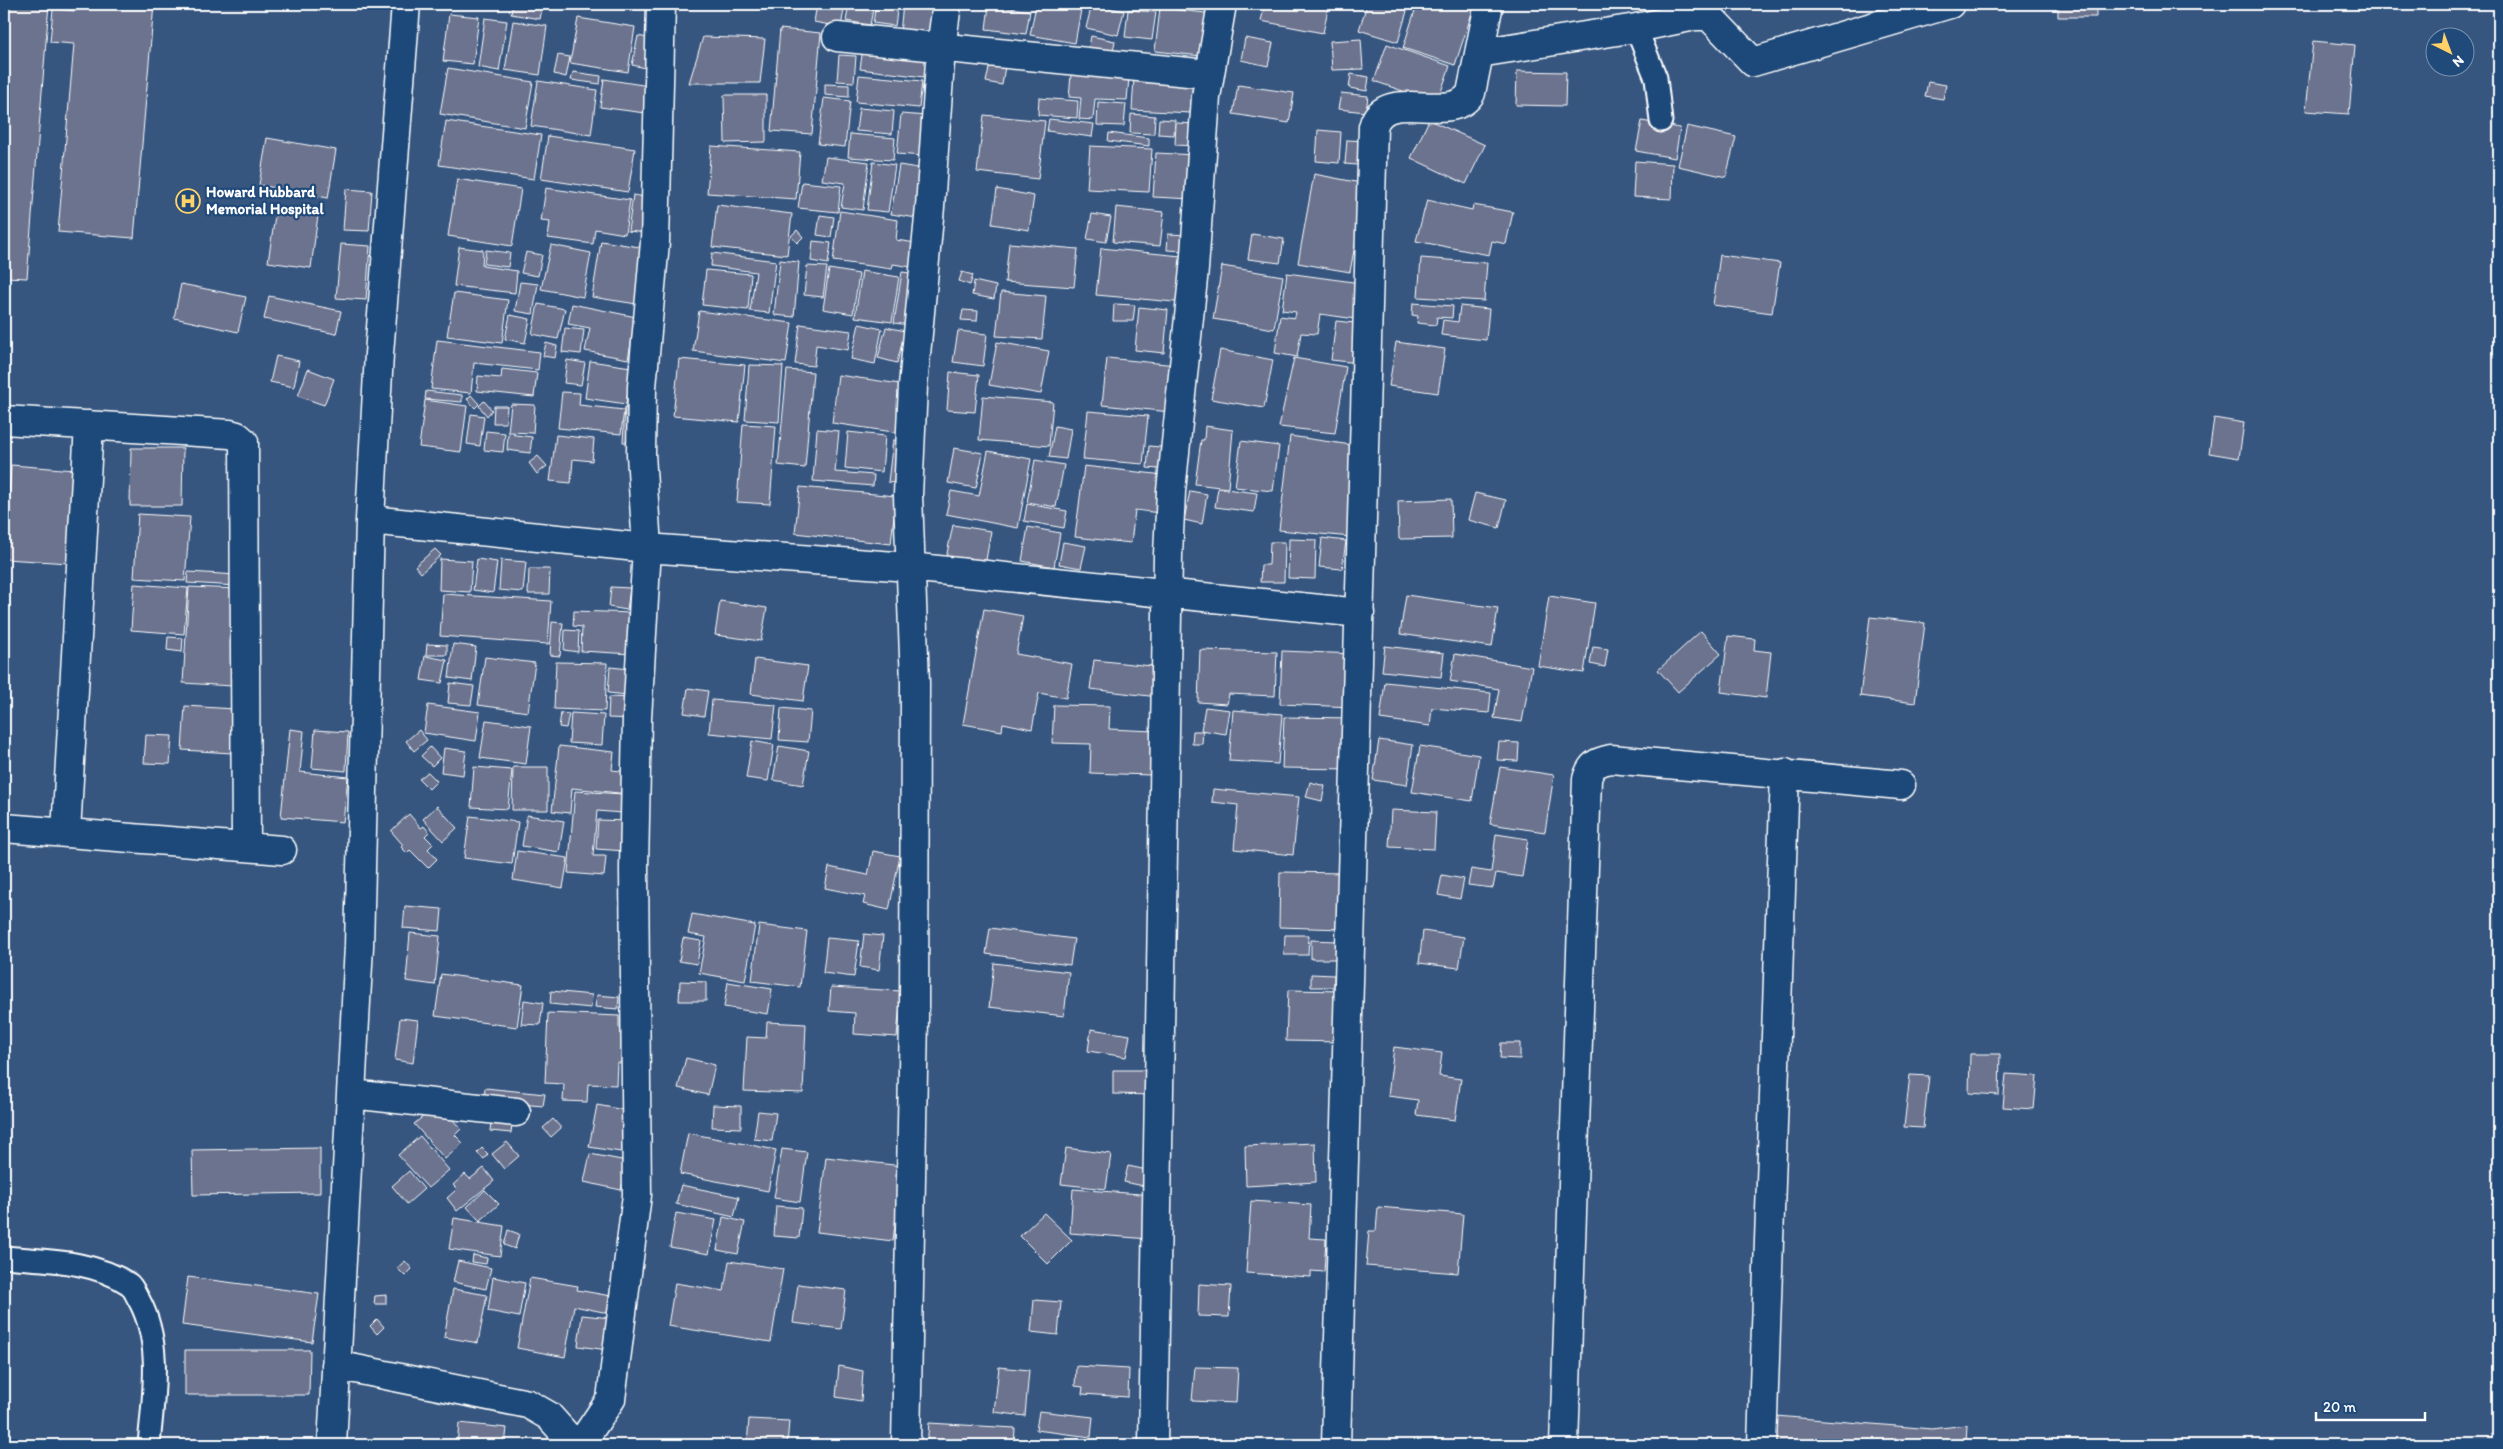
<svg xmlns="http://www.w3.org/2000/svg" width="2503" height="1449" viewBox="0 0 2503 1449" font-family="Itim,sans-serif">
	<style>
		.building { fill: #6c738e; stroke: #fff }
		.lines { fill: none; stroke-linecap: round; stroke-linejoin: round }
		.service-casing { stroke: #fff; stroke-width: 25 }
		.minor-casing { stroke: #fff; stroke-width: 31 }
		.service { stroke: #1f4a7a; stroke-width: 21 }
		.minor { stroke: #1f4a7a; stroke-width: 28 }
		.labels { text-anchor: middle; stroke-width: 4.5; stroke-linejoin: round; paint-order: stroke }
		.poi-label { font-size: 15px; font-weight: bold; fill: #fff; stroke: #1f4a7a; text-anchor: start }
	</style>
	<rect width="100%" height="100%" fill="#365680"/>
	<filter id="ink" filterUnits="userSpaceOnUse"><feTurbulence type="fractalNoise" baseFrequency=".02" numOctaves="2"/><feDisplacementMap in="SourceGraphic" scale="10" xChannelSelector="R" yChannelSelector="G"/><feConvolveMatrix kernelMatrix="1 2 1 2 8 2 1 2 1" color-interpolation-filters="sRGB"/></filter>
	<g filter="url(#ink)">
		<!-- building -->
		<path class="building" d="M4 4H49L27 278 4 277Z
			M77 4H154L134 238 58 232 74 44 50 42 53 9 76 11Z
			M513 4H543L540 19 511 14Z
			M817 4H845L841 27 814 22Z
			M849 4H874L870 25 846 21Z
			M876 4H898L895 26 873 23Z
			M903 4 945 5 942 36 900 33Z
			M1029 4H1082L1075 43 1030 35 1036 5Z
			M1092 4 1124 11 1118 35 1086 28Z
			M1265 4H1329L1323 33 1261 21Z
			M1367 4H1409L1398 42 1359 30Z
			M1417 4H1475L1455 65 1403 48Z
			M2058 4H2096V17H2058Z
			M989 5 1030 11 1026 34 986 29Z
			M1160 8 1206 13 1201 56 1155 51Z
			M1128 10 1156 12 1152 40 1125 37Z
			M449 14 479 17 473 64 443 61Z
			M485 18 507 21 499 71 478 67Z
			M578 18 635 27 628 72 570 63Z
			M513 21 547 26 540 75 505 70Z
			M780 29 821 33 812 134 771 131Z
			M638 36 652 39 646 68 632 65Z
			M1091 36 1115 41 1112 57 1088 52Z
			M703 37 765 39 760 83H689Z
			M1245 38 1273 43 1268 66 1241 60Z
			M1361 39 1363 69 1332 70 1330 41Z
			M2313 41 2355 45 2349 114 2306 111Z
			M1387 44 1450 66 1437 103 1374 81Z
			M863 48 935 56 930 95 922 94 924 77 860 69Z
			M558 55 570 57 566 77 554 74Z
			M839 55 856 56 854 82 837 81Z
			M990 63 1005 66 1002 85 986 82Z
			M448 68 533 82 525 128 440 114Z
			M1517 71 1566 72 1565 106 1516 105Z
			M573 72 601 76 600 84 571 80Z
			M1351 74 1369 77 1367 91 1349 88Z
			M859 75 922 81 919 108 856 102Z
			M1071 75 1129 78 1127 100 1095 99 1093 120 1079 119 1081 98 1069 97Z
			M1134 77 1193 80 1191 113 1132 110Z
			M604 79 649 86 645 113 600 107Z
			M538 81 597 90 591 135 531 126Z
			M1928 82 1946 85 1943 99 1925 96Z
			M825 84 849 85V97L825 95Z
			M1238 85 1294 93 1289 123 1233 114Z
			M1341 93 1368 96 1366 112 1338 109Z
			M724 95H766V142L725 143Z
			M824 98 850 101 845 147 818 144Z
			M1039 98 1078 101 1077 118 1038 115Z
			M1098 102 1126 104 1124 126 1097 125Z
			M859 108 894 111 892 134 856 131Z
			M901 114 927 116 923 156 897 154Z
			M1131 114 1155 116 1154 134 1130 133Z
			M984 115 1045 121 1038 179 977 172Z
			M1049 119 1094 124 1092 137 1047 131Z
			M1159 119 1175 120 1174 135 1158 134Z
			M1429 120 1485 145 1466 184 1411 158Z
			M446 121 541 135 534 179 439 165Z
			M1642 121 1680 128 1675 158 1636 151Z
			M1176 123 1197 124 1195 146 1175 145Z
			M1687 126 1736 137 1726 177 1678 166Z
			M1318 130 1341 132 1339 163 1316 161Z
			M1109 133 1149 138V146L1108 141Z
			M850 134 895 138 893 160 848 157Z
			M548 136 635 149 628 192 541 179Z
			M267 138 336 150 328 198 259 185Z
			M1347 140 1369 141 1368 166 1345 164Z
			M711 146 800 152 796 199 707 193Z
			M1090 146 1152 149 1149 192 1087 189Z
			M1156 153 1196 155 1193 199 1153 197Z
			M826 157 869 162 863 210 841 207 845 183 822 180Z
			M1635 161 1673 164 1672 199 1633 197Z
			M873 162 895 165 888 212 867 210Z
			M899 165 924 169 917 218 891 214Z
			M1314 174 1366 184 1350 272 1298 263Z
			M457 179 521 189 512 246 448 236Z
			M802 182 841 186 838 212 798 208Z
			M546 188 630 200 625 234 595 229 593 244 548 238 550 222 541 221Z
			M346 189 372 191 369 231 343 230Z
			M997 189 1034 196 1029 230 992 224Z
			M633 195 652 198 646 233 628 231Z
			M1427 200 1472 210 1473 205 1513 212 1506 244 1492 241 1489 255 1416 241Z
			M717 205 792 214 787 255 712 247Z
			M1116 207 1164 212 1160 246 1113 242Z
			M276 209 318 215 311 268 268 262Z
			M840 211 898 220 896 240 916 243 912 267 893 264 892 269 833 261Z
			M1092 214 1111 217 1106 242 1087 239Z
			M820 215 834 217 831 237 817 235Z
			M797 230 803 237 797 243 791 236Z
			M1168 234 1188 235 1187 251 1167 250Z
			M1252 234 1284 239 1280 263 1248 259Z
			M601 241 652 249 643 305 592 297Z
			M813 241 831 243 828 264 811 261Z
			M1009 243 1078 249 1074 287 1005 282Z
			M341 244 370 246 366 300 336 298Z
			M551 245 591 253 583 297 541 289Z
			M459 247 483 250 482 266 517 271 515 293 454 286Z
			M1101 248 1191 257 1186 303 1096 295Z
			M486 250 510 253 508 267 484 264Z
			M526 252 542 255 538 276 521 273Z
			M712 253 776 261 769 313 750 311 756 272 711 266Z
			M1720 255 1780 263 1772 313 1713 305Z
			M1421 258 1487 263 1484 301 1418 297Z
			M780 260 799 262 794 317 774 315Z
			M807 266 827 267 823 297 804 295Z
			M1222 266 1283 276 1274 329 1213 319Z
			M829 269 859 274 853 314 823 309Z
			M706 270 751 274 748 310 702 305Z
			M862 271 899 277 892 322 855 317Z
			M902 272 917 274 910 325 894 323Z
			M962 272 973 275 970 285 959 281Z
			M1287 273 1368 284 1363 320 1320 314 1317 334 1301 333 1297 357 1275 353 1280 316 1295 318 1296 312 1282 310Z
			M974 281 996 286 994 299 972 295Z
			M520 282 538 284 533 314 515 311Z
			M181 284 246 297 238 332 174 318Z
			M1001 292 1046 296 1042 339 996 336Z
			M454 293 508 300 502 343 447 336Z
			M269 296 341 311 336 334 264 319Z
			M1413 303 1453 306 1452 318 1437 317 1436 325 1417 323 1418 316 1412 315Z
			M538 304 565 309 558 339 532 334Z
			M572 304 636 317 628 359 585 351 590 328 568 324Z
			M1114 304 1135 305 1133 321H1113Z
			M1460 306 1489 309 1486 340 1441 335 1443 320 1458 322Z
			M1139 307 1168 310 1164 353 1135 350Z
			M963 310 978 311 977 321 961 320Z
			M699 311 792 323 786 363 693 351Z
			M510 315 530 319 525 343 505 339Z
			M1336 321 1364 324 1359 363 1331 360Z
			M800 324 851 331 848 350 816 345 814 366 795 364Z
			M859 324 882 329 875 364 851 359Z
			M886 327 905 331 897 363 878 358Z
			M565 328 584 330 581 354 562 352Z
			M958 331 987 334 983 366 953 362Z
			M437 340 540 352 538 370 474 363 471 393 431 389Z
			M997 342 1049 351 1041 394 989 385Z
			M1396 342 1445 349 1438 393 1389 386Z
			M546 343 557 346 555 358 543 356Z
			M1220 350 1273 360 1264 408 1211 399Z
			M276 356 299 361 294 387 270 382Z
			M1107 358 1176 365 1171 412 1102 405Z
			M1294 358 1346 367 1335 433 1279 427Z
			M679 359 745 365 739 422 673 416Z
			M567 360 585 363 581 385 564 383Z
			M590 361 631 367 626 404 585 398Z
			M749 365 783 366 779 422 745 420Z
			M308 369 334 379 324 405 298 396Z
			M502 369 537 373 534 397 477 391 478 376 501 378Z
			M787 370 813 372 805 468 778 465Z
			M950 372 979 375 975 412 947 410Z
			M838 375 907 385 900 433 832 423Z
			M426 391 462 395V402L425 399Z
			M562 392 580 393 579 405 624 410 621 434 558 428Z
			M471 395 479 404 475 408 467 399Z
			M983 396 1053 402 1049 446 979 440Z
			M425 400 467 406 461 452 419 447Z
			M484 401 492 410 487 416 479 406Z
			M511 404 535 405 533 433 508 432Z
			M494 406H507L506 423H493Z
			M625 407 641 408 638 443 623 442Z
			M1088 411 1148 416 1143 464 1083 459Z
			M471 414 484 416 480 446 467 444Z
			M2214 418 2244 423 2239 458 2209 453Z
			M743 424 776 426 770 504 737 502Z
			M1055 426 1071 429 1066 459 1049 457Z
			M1205 426 1233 430 1228 488 1195 484 1201 440H1204Z
			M817 429 839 431 835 472 874 475 873 486 813 481Z
			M486 431 505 433 503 452 484 450Z
			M848 432 885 436 882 472 845 468Z
			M508 434 532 437 530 453 507 450Z
			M556 435 594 439 592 461 573 459 571 483 550 481Z
			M1290 436 1358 446 1351 537 1279 530Z
			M893 440 905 441 900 484 888 482Z
			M1241 441 1279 446 1273 491 1235 487Z
			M1149 446 1171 448 1169 470 1147 468Z
			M131 448H183L182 506H130Z
			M954 448 983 453 976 488 948 483Z
			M988 451 1031 459 1018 528 946 514 951 491 979 496Z
			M538 456 547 466 537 474 529 463Z
			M1035 460 1064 465 1056 507 1027 502Z
			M11 465 75 470 69 563 5 559Z
			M1084 466 1164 475 1160 513 1135 510 1131 543 1075 537Z
			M800 487 896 496 891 544 795 533Z
			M1218 488 1257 493 1254 512 1215 507Z
			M1190 491 1207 494 1202 524 1184 520Z
			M1475 493 1506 500 1499 528 1468 520Z
			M1451 499 1452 538 1399 539 1398 501Z
			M1027 504 1067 511 1064 528 1024 521Z
			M138 514 190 517 185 581 134 578Z
			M953 525 991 531 985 566 946 558Z
			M1028 527 1060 533 1054 567 1022 561Z
			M1322 538 1346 541 1342 569 1319 567Z
			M1289 539 1316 540 1315 579 1288 578Z
			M1063 542 1086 546 1081 568 1059 564Z
			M1270 542H1285L1284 582H1260L1261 565H1269Z
			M435 549 441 555 421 573 415 566Z
			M440 559 472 561 470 592 439 590Z
			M477 559 497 562 493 593 473 590Z
			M501 560 526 562 523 592 499 590Z
			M529 569H550L549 594H528Z
			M188 572 238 575 237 586 187 583Z
			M134 584 188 588 184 634 131 630Z
			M189 587 238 589 232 686 183 683Z
			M611 587 630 588 627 610 609 607Z
			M443 594 551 601 548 644 440 636Z
			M1406 595 1498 608 1492 647 1400 634Z
			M1549 596 1595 603 1584 673 1538 666Z
			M720 601 767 608 761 641 715 635Z
			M984 609 1023 616 1016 654 1072 664 1066 698 1039 693 1032 729 1003 723 1002 731 963 724Z
			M574 611 634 613 632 654 581 651 582 627 573 626Z
			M1870 617 1925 623 1915 703 1860 696Z
			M552 622 563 623 560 656 550 655Z
			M565 630 579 631 578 652 564 650Z
			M1701 631 1721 654 1678 692 1658 670Z
			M1728 636 1755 639 1754 650 1771 652 1766 698 1721 692Z
			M168 637 183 638 182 652 167 650Z
			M427 644 447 645V655H426Z
			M453 644 476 647 472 681 449 678Z
			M1385 646 1444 653 1441 677 1382 671Z
			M1593 647 1608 649 1605 667 1590 664Z
			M1200 650 1277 652 1275 696 1229 694 1227 704 1198 702Z
			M1282 651 1356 654 1353 707 1280 704Z
			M1455 654 1532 667 1522 722 1494 718 1499 689 1450 681Z
			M425 656 447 660 442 683 421 680Z
			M485 657 535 663 528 712 478 705Z
			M755 659 808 666 803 701 751 694Z
			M1094 660 1161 667 1158 697 1090 689Z
			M556 662 607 663 605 711 554 709Z
			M610 667 630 669 628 695 608 693Z
			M1385 682 1491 693 1489 713 1432 708 1430 726 1380 719Z
			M450 683 474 686 471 705 448 703Z
			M688 688 708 691 704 716 684 713Z
			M609 697 633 698 632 719 608 718Z
			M712 700 776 705 772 739 709 733Z
			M428 705 480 712 476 741 424 733Z
			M1054 705 1110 706 1109 729 1153 731 1150 775 1090 773 1091 744 1052 743Z
			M185 706 235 709 232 753 182 750Z
			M1205 707 1230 710 1226 734 1201 730Z
			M781 708 811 711 808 742 779 740Z
			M1233 710 1282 714 1278 764 1229 761Z
			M561 713 569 714 566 728 559 727Z
			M571 713 604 715 602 745 569 743Z
			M1284 717 1354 718V769L1282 768Z
			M486 720 531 726 526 764 480 758Z
			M290 729 304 731 300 772 348 777 343 822 281 817Z
			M315 730 348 732 346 771 312 768Z
			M419 730 427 740 414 751 406 741Z
			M1193 731H1203L1202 744H1192Z
			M146 735 172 736 170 764 144 763Z
			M1379 740 1413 745 1407 785 1373 780Z
			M752 741 774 745 768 781 746 778Z
			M1499 742 1519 743 1518 761 1497 760Z
			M559 746 614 752 612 770 630 772 628 794 572 788 570 813 552 811Z
			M779 746 809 751 803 785 773 780Z
			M1420 746 1479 755 1472 801 1412 792Z
			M430 747 440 758 432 766 421 756Z
			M444 748 466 751 463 775 441 772Z
			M474 767 512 770 508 809 471 807Z
			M513 767H548V810H512Z
			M1500 767 1554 775 1545 832 1490 824Z
			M428 772 437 781 429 789 419 779Z
			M1310 782 1325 786 1322 801 1306 797Z
			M1213 789 1299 797 1293 855 1234 849 1238 805 1212 802Z
			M575 791 623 794 622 813 597 811 593 856H606L604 876 568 873Z
			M437 806 457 828 443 841 423 819Z
			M1391 810 1436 812 1434 849 1389 847Z
			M409 814 421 828 424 826 429 832 425 836 433 844 428 849 437 859 428 868 410 850 407 853 401 847 403 845 391 831Z
			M527 815 564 821 559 852 522 846Z
			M470 816 518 822 512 864 464 858Z
			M598 820 628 821 626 851 596 849Z
			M1496 834 1528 839 1522 877 1496 873 1493 888 1468 885 1471 869 1491 872Z
			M517 851 568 858 563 888 513 880Z
			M873 851 900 856 889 910 863 904 865 896 825 888 829 867 868 875Z
			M1280 872 1345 873 1344 929 1279 927Z
			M1442 875 1464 879 1460 899 1438 895Z
			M405 906 442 909 440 931 403 928Z
			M692 914 755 925 745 981 699 973 706 937 688 934Z
			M759 925 807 931 800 987 752 981Z
			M990 928 1074 939 1070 965 986 954Z
			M1423 931 1464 937 1459 968 1419 963Z
			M410 933 440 936 435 985 406 981Z
			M864 934 883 936 879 970 860 967Z
			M1285 935H1309L1308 955H1284Z
			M683 938 701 941 697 964 679 961Z
			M827 938 859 941 854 977 823 973Z
			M1311 940 1337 941 1336 959H1311Z
			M994 963 1069 972 1064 1016 989 1007Z
			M441 974 523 985 517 1027 435 1016Z
			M1311 974 1334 975V987H1311Z
			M680 981 706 982V1001H679Z
			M728 982 772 989 768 1014 724 1007Z
			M831 987 901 991 897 1037 854 1034 855 1013 829 1011Z
			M1288 990 1343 991 1342 1042 1286 1041Z
			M551 991 592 995 591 1008 550 1004Z
			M597 995 619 997 618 1009 595 1007Z
			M524 1000 543 1003 540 1025 521 1024Z
			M548 1013 619 1016V1028H634L632 1063H617L616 1085 588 1084 587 1102 563 1101 564 1084 545 1083Z
			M400 1018 418 1020 413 1063 395 1060Z
			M767 1022 806 1024 803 1093 744 1091 747 1037 766 1038Z
			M1091 1029 1130 1035 1126 1057 1088 1051Z
			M1501 1043H1520V1059L1500 1058Z
			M1394 1047 1442 1053 1439 1076 1461 1079 1455 1120 1416 1115 1418 1100 1388 1096Z
			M1970 1054H2000L1999 1095 1969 1093Z
			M686 1058 715 1065 708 1095 678 1088Z
			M1113 1070H1155V1095L1113 1094Z
			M2006 1074 2037 1076 2034 1109 2003 1107Z
			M1910 1075 1929 1076 1923 1128 1904 1127Z
			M485 1088 545 1094 543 1106 484 1101Z
			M597 1105 635 1112 627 1153 589 1147Z
			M713 1105 741 1106V1128L712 1127Z
			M441 1107 461 1129 455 1135 463 1143 445 1159 414 1124 432 1109Z
			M758 1111 776 1113 772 1141 754 1139Z
			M553 1119 561 1128 551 1137 543 1128Z
			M491 1122 512 1124 511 1133 490 1131Z
			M688 1133 776 1150 768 1191 680 1174Z
			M420 1136 449 1170 428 1188 398 1155Z
			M507 1142 519 1156 504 1169 492 1154Z
			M1315 1143 1316 1182 1246 1186 1245 1146Z
			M320 1148V1193L193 1195 192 1150Z
			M482 1148 488 1154 484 1159 477 1153Z
			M1066 1148 1111 1154 1106 1189 1061 1184Z
			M782 1149 807 1152 800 1202 774 1198Z
			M590 1154 627 1161 621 1190 584 1182Z
			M826 1157 902 1166 893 1241 817 1232Z
			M1128 1166 1152 1171 1149 1187 1124 1182Z
			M484 1168 494 1181 457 1211 447 1198 457 1189 453 1185 465 1174 470 1179Z
			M409 1171 424 1189 407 1204 392 1186Z
			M681 1185 739 1197 734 1217 676 1204Z
			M1073 1189 1154 1195 1150 1239 1070 1233Z
			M485 1190 499 1204 480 1221 467 1207Z
			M1251 1201 1311 1205 1309 1238 1326 1239 1324 1272 1311 1271V1277L1246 1273Z
			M776 1206 802 1208 799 1238 774 1236Z
			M1378 1207 1463 1214 1458 1273 1366 1266 1369 1231H1376Z
			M676 1213 716 1220 709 1254 670 1247Z
			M1044 1213 1072 1240 1048 1264 1020 1236Z
			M723 1217 745 1222 738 1254 717 1250Z
			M454 1218 504 1226 500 1256 449 1249Z
			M508 1230 519 1234 515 1249 504 1245Z
			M473 1255 487 1258 486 1264 472 1262Z
			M405 1261 412 1269 405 1276 397 1268Z
			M458 1261 491 1268 486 1289 453 1282Z
			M729 1261 783 1269 771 1342 668 1326 675 1283 724 1291Z
			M188 1277 319 1294 312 1342 182 1325Z
			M493 1277 525 1283 519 1317 488 1311Z
			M530 1278 578 1286 577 1290 611 1296 608 1313 574 1306 565 1357 517 1348Z
			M798 1284 846 1290 841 1329 793 1323Z
			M1199 1284 1231 1286 1229 1317 1198 1316Z
			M453 1289 487 1295 478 1343 444 1337Z
			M386 1295V1304H374L375 1296Z
			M1034 1300 1061 1302 1058 1335 1031 1332Z
			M582 1315 611 1318 608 1350 578 1346Z
			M377 1319 384 1327 377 1334 370 1326Z
			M185 1350H310L309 1395H185Z
			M839 1366 863 1371 861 1401 836 1397Z
			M1076 1366 1129 1369 1128 1397 1082 1394 1083 1387 1075 1386Z
			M999 1367 1029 1370 1025 1416 994 1412Z
			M1195 1367 1238 1368 1236 1403 1192 1401Z
			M1039 1411 1093 1417 1091 1437 1036 1430Z
			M1764 1415 1932 1429 1967 1425 1966 1445H1762Z
			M749 1419 789 1421 787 1445H747Z
			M459 1423 507 1428 505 1445H457Z
			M929 1423 1015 1428 1014 1445H927Z
			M1183 1442 1225 1445H1183Z"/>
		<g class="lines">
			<!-- service casing -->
			<g class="service-casing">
				<path id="service" d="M1636 28 1656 78 1661 121
					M4 1257C45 1261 93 1260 129 1284 133 1287 136 1295 139 1300 163 1344 153 1397 149 1445"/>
			</g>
			<!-- minor casing -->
			<g class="minor-casing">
				<path id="minor" d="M837 37 1208 74
					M1479 53 1636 28 1695 16H1709L1753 62 1950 4
					M4 420 230 434 237 436 244 442 246 847
					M370 520 647 548 909 567 1360 613
					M4 828 282 850
					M66 832 89 425
					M351 1094 516 1112
					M336 1365 528 1404 549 1416 575 1445
					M332 1445 359 946 370 520 379 354 406 4
					M580 1445 611 1399 637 1195 634 868 637 718 647 548 641 454 642 387 655 242 661 4
					M906 1445 914 1017 915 683 908 495 913 386 930 207 941 48 947 4
					M1153 1445 1168 555 1171 491 1194 269 1206 97 1222 4
					M1336 1445 1373 127C1384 84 1452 126 1471 93L1489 4
					M1564 1445 1587 779C1591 765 1596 762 1611 759L1901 785
					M1762 1445 1785 773"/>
			</g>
			<!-- service -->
			<use href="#service" class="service"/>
			<!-- minor -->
			<use href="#minor" class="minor"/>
		</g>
	</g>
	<!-- icons -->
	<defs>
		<g id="hospital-ring" transform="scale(1.25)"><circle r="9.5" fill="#1f4a7a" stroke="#ffd166" stroke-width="1.5"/><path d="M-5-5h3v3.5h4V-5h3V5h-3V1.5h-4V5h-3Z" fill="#ffd166"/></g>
	</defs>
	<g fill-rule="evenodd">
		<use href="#hospital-ring" x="188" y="201"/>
	</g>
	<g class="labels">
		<!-- poi labels -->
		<g class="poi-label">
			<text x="206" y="197">Howard Hubbard<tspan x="206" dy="17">Memorial Hospital</tspan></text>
		</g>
	</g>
	<!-- margin -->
	<rect width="2503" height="1449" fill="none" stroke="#1f4a7a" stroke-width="20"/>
	<rect x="10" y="10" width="2483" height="1429" fill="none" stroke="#fff" stroke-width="2" filter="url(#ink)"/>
	<!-- north arrow -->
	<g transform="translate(2450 52) rotate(138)"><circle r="24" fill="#1f4a7a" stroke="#7992af"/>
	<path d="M0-4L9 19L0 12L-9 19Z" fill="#ffd166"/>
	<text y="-8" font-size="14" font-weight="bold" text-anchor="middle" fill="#ffffff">N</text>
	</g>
	<!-- scale -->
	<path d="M2316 1412v8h109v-8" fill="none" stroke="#ffffff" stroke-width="2.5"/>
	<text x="2323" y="1412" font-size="15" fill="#ffffff" stroke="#1f4a7a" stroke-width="4" paint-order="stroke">20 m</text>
</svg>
